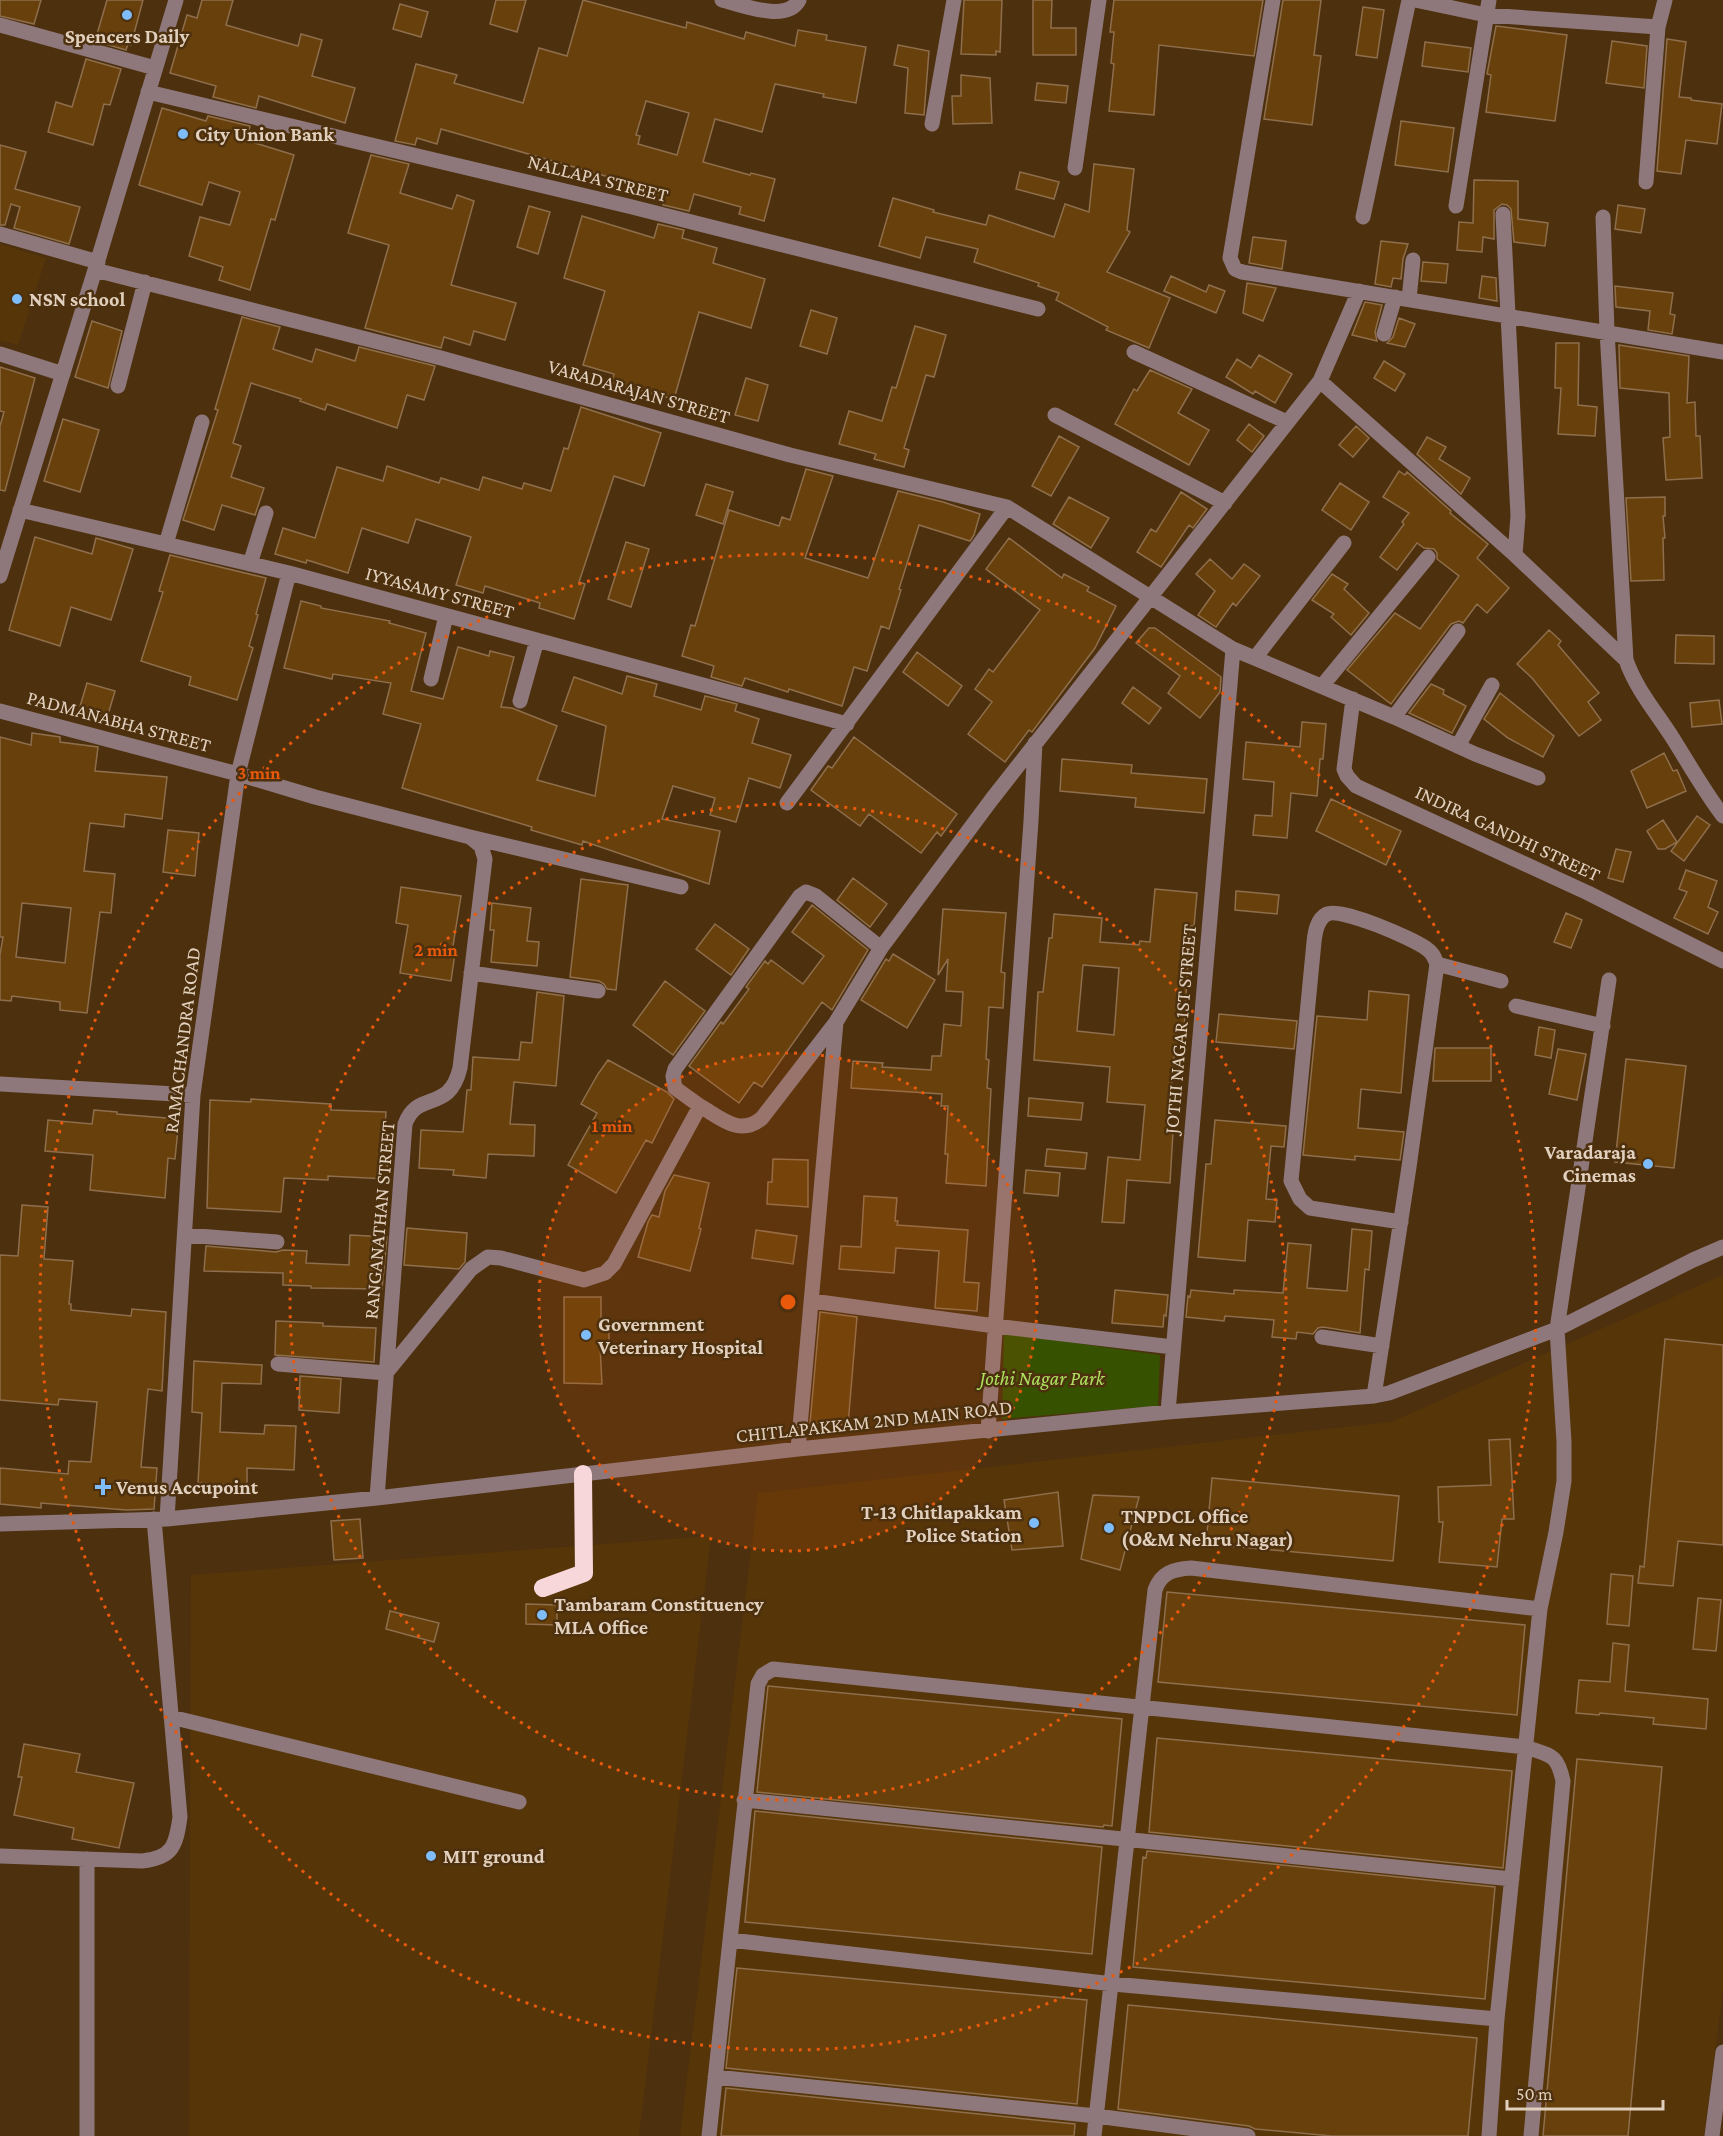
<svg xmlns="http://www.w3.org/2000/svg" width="1723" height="2136" viewBox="0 0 1723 2136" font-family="'Crimson Pro',serif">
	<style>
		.built { fill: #563509 }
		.green { fill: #365100 }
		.building { fill: #67400c; stroke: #8e6e4c; stroke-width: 1.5; fill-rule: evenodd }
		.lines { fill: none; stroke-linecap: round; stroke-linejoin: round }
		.minor { stroke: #8e787b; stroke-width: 15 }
		.highway { stroke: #f8d7db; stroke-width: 18 }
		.ring { fill: none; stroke: #e8590c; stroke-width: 3; stroke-dasharray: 3 6 }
		.poi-dot { fill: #7ebdf9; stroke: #4d300e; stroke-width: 2 }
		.labels { text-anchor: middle; stroke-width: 5; stroke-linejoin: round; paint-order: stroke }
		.poi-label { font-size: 20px; font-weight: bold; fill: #e2d0be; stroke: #4d300e; text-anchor: start }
		.street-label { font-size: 20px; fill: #e2d0be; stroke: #4d300e }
		.park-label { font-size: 20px; font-style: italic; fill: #ade15f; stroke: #4d300e }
		.centre { fill: #e8590c; stroke: #4d300e; stroke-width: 3 }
		.ring-label { font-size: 18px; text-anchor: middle; font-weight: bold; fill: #e8590c; stroke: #4d300e; stroke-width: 5; stroke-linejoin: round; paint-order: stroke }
	</style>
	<rect width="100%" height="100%" fill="#4d300e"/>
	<!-- built -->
	<path class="built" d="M0 244 46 258 18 345 0 340Z
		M1723 1275V1991L1704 2136H680L758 1493 1391 1422Z
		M711 1536 639 2136H189L191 1575Z"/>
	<!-- green -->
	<path class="green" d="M1004 1333 1160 1355 1158 1406 1002 1419Z"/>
	<!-- building -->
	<path class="building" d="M0 0H41L34 24 0 16Z
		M107 0H143L131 45 128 44 126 50 95 41Z
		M202 0H233L226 25 298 46 301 34 322 40 312 76 355 88 345 123 259 96 256 108 213 97 216 86 170 73 187 15 197 18Z
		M496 0H526L517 32 490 24Z
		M583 0 686 28 687 22 744 39 746 32 795 46 798 30 827 35 826 40 866 47 856 103 823 97 824 94 775 84 762 132 715 119 703 162 750 175 751 173 775 179 764 221 739 214 741 207 694 194 689 211 663 205 664 202 634 193 637 185 441 129 437 144 417 138 415 145 395 141 416 64 457 75 454 83 523 103 539 48 567 56ZM646 101 689 113 677 155 638 144 640 136 636 135Z
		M964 0H1002L1000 52 996 51V55L961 54Z
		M1033 0H1052L1051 28H1076V55H1033Z
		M1114 0H1263L1254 56 1159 45 1154 115 1109 111 1114 64 1111 63 1114 32H1110Z
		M1283 0H1321L1314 55 1321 56 1312 125 1264 119Z
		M400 4 428 12 421 37 393 29Z
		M1363 7 1384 10 1377 58 1356 55Z
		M1496 26 1567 35 1555 121 1486 112 1491 75 1487 74Z
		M1667 39 1686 42 1679 97 1691 98V100L1722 104 1717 144 1686 140 1681 174 1657 171Z
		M1612 41 1647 46 1644 88 1606 83Z
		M1425 42 1471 48 1468 72 1422 66Z
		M898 45 929 51 924 115 905 113 908 68 894 65Z
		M86 59 121 69 110 105 104 104 93 145 48 132 56 102 72 107Z
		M961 75 990 78 992 123 953 124 952 96H961Z
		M1037 83 1068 86 1066 103 1035 100Z
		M162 108 206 121 208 116 250 126 248 135 254 137 252 142 294 155 275 220 271 219 250 290 219 280 223 267 189 256 200 217 230 225 240 192 209 182 202 205 139 185Z
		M1401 121 1454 128 1448 172 1395 165Z
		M0 145 26 152 15 189 80 207 69 244 14 228 20 207 11 204 5 225H0Z
		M371 155 409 164 400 193 452 209 457 195 474 201 451 285 516 303 505 340 474 331 470 345 444 337 441 348 365 328 389 245 348 233Z
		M1094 164 1134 169 1127 230 1130 232 1107 272 1170 298 1149 348 1106 330 1108 327 1056 300 1059 293 1038 286 1039 283 974 262 978 249 926 237 920 258 879 246 893 198 934 210 933 212 986 225 989 215 1054 237 1065 204 1089 212Z
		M1020 172 1059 182 1054 199 1016 189Z
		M1474 180 1518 181V219L1548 223 1545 246 1514 242 1511 209 1507 205 1502 204 1494 210V239L1483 237 1482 252 1457 250 1459 222 1473 223Z
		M1618 205 1645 209 1641 233 1615 229Z
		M529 206 550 212 538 254 517 247Z
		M582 216 654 238 658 224 684 230 682 238 717 248 713 263 765 279 751 328 699 312 674 399 611 383 614 374 583 365 605 291 564 278Z
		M1253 237 1286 241 1282 269 1249 263Z
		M1381 241 1408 244 1403 259 1401 279 1393 278 1391 287 1375 284Z
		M1423 262 1448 264 1446 283 1421 281Z
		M1171 276 1206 292 1209 285 1225 291 1216 313 1164 291Z
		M1482 276 1496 278 1497 301 1479 298Z
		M1247 283 1276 288 1263 321 1243 313Z
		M1615 286 1673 293 1670 314 1675 315 1672 334 1648 330 1650 311 1616 307Z
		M1365 302 1382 305 1375 332 1377 341 1352 335Z
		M811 310 837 318 827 354 800 346Z
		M242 317 280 327 273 349 312 362 316 349 355 361 359 347 435 366 424 400 407 395 397 428 327 404 325 410 300 401 301 399 251 383 233 443 241 446 231 477 264 488 255 515 222 505 214 530 183 520 218 410 215 409Z
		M1399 318 1415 324 1405 347 1387 343 1393 337Z
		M92 321 122 331 108 388 75 377Z
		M915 326 946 335 934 377 926 375 904 448 909 450 904 467 874 459 876 454 839 444 849 411 882 421 892 387 896 388Z
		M1556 343H1579L1578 405 1597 407 1595 436 1558 434 1561 388H1555Z
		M1619 345 1689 356 1687 403 1695 402 1696 436H1700L1702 478 1666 480 1663 438 1670 437 1669 393 1620 388Z
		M1259 355 1292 374 1275 403 1255 391 1253 394 1226 377 1237 359 1251 368Z
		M1384 361 1405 374 1395 391 1374 378Z
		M0 367 35 378 5 491 0 490V426L4 412 0 411Z
		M1150 370 1192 389 1178 413 1209 430 1189 465 1115 424 1134 389 1137 391Z
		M746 378 768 385 758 421 735 415Z
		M581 407 661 433 644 486 614 476 579 582 585 584 574 619 539 608 540 603 485 586 483 593 456 585 471 537 416 519 408 543 362 528 348 573 307 560 306 563 275 554 283 528 315 538 337 467 383 481 387 466 439 483 441 478 479 490 483 477 522 489 524 483 551 491 564 448 568 449Z
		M63 419 99 430 80 492 44 481Z
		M1249 424 1264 436 1252 452 1237 440Z
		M1356 426 1369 438 1353 457 1339 445Z
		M1059 436 1079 447 1051 496 1032 486Z
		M1427 437 1446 447 1439 459 1470 478 1461 494 1417 454Z
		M806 469 833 476 805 558 868 578 898 491 943 502 980 514 974 535 970 541 919 525 899 589 901 590 889 629 881 626 867 671 854 667 842 706 789 689 788 692 745 678 742 686 711 677 714 666 682 656 691 625 695 626 729 510 779 526 782 517 790 520Z
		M1399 471 1405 475 1407 472 1451 511 1450 513 1488 544 1477 558 1509 588 1487 613 1477 604 1463 623 1459 621 1451 624 1391 704 1347 670 1395 613 1420 629 1459 576 1437 559V553L1434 549 1424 548 1417 543 1397 570 1380 557 1404 524 1402 522 1409 513 1383 497Z
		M1340 483 1369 502 1351 530 1322 510Z
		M706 484 733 492 723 524 696 515Z
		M1181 492 1207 509 1193 528 1189 525 1161 567 1137 552 1151 529 1156 532Z
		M1069 497 1109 518 1091 548 1053 524Z
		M1665 497V516H1663L1665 538H1663L1664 580 1631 581 1626 498Z
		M35 537 92 554 96 538 133 549 111 620 71 607 60 646 9 630Z
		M1009 538 1062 578 1064 574 1089 587 1087 591 1116 606 1095 648 1032 732 1029 730 1005 762 968 734 992 702 975 689 989 669 993 672 1040 610 986 569Z
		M626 542 649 549 631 607 608 599Z
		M170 555 266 578 256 614 258 615 249 646 253 648 237 700 189 685 191 677 141 661 163 592 159 591Z
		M1210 559 1232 579 1244 564 1260 576 1236 606 1233 603 1216 627 1198 615 1215 591 1196 574Z
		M1332 574 1348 584 1344 589 1369 613 1351 635 1331 617 1334 614 1312 600Z
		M301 601 321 606V608L390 621 389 623 426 633 411 691 443 699 458 647 489 656 490 651 514 657 501 707 512 708 557 726 537 780 595 796 606 726 562 711 574 677 622 694 627 676 657 684 654 696 701 710 705 696 737 704 735 711 759 719 752 743 791 755 780 788 749 778 736 822 710 815 715 798 673 786 662 819 720 831 709 884 583 841 582 845 531 830 532 827 402 788 421 724 383 714 391 683 333 674 332 679 284 668Z
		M1149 628H1155L1221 677 1220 692 1200 718 1168 693 1180 676 1136 643Z
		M1549 630 1561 641 1558 645 1599 693 1588 702 1601 720 1579 736 1532 678 1517 664Z
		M1676 635 1714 636V664L1675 663Z
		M917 652 962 686 948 706 903 672Z
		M87 683 115 691 107 718 79 710Z
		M1431 684 1444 690 1443 694 1466 706 1452 733 1409 713Z
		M1133 687 1161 708 1149 724 1122 703Z
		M1500 693 1554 736 1543 757 1508 738 1484 719Z
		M1719 700 1722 724 1692 727 1690 703Z
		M1302 722 1326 724 1323 759H1320L1317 796 1291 793 1287 838 1253 835 1255 815 1272 816 1274 782 1243 779 1246 742 1300 747Z
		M32 733 60 737V742L98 747 95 771 167 777 162 819 125 814 124 827 90 823 84 871 115 874 111 913 100 912 87 1013 60 1010V1002L12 996 11 1001 0 1000V955L3 937H0V737L31 745ZM22 903 71 908 65 963 16 957Z
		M854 737 957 814 941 836 937 832 921 853 869 814 860 826 811 790 828 766 832 768Z
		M1664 753 1673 771 1677 770 1686 791 1647 808 1631 771Z
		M1062 759 1132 765 1131 773 1207 779 1204 813 1135 807 1136 798 1060 791Z
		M1331 799 1401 831 1386 865 1316 831Z
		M1697 816 1710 825 1684 861 1671 851Z
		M1663 820 1677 842 1665 849H1658L1647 831Z
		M168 830 199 833 195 876 163 872Z
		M1616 849 1631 852 1623 882 1608 878Z
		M1686 870 1717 881 1708 907 1718 912 1708 934 1674 918 1687 892 1679 889Z
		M853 878 887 904 870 927 837 900Z
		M581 879 628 885 616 990 607 989 604 984 599 981 570 977Z
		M401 887 461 896 452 952 455 953 451 981 400 973 408 925 396 923Z
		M1155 889 1197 893 1194 926H1190L1183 1048 1175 1047 1168 1132H1173L1170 1183 1127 1180 1124 1223 1102 1222 1108 1157 1140 1160 1145 1105 1107 1102 1110 1067 1034 1060 1038 992H1043L1049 938H1052L1054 914 1102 918 1100 942 1139 945 1140 941 1150 942ZM1083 965 1119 968 1114 1035 1077 1031Z
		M1236 891 1279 895 1277 914 1235 910Z
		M492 903 531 908 527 941 539 942 537 966 491 962 494 930H490Z
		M812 905 868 950 832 1010 822 1002 762 1087 754 1082 739 1103 689 1066 721 1022 723 1024 749 989 746 987 765 961 768 964 771 960 803 984 824 956 792 932Z
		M943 909 1006 913 1001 972 1005 973 1003 1008 989 1007 986 1059 989 1060 987 1088 991 1089 986 1186 946 1183 948 1154H945L948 1106H941L942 1094 851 1088 853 1061 883 1063 882 1067 931 1070 932 1056H941L944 1024 961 1026 963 992 946 991 948 959 938 975Z
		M1566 913 1582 920 1571 948 1554 942Z
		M715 924 749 949 731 975 696 949Z
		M893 954 935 980 907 1028 861 1000 886 959 889 961Z
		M665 981 705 1011 673 1055 633 1025Z
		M1369 991 1409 995 1401 1093 1361 1089 1358 1128 1404 1132 1400 1160 1355 1156V1160L1303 1155 1317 1016 1367 1020Z
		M537 992 564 996 556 1086 514 1082 510 1124 535 1125 534 1156 488 1154 486 1178 453 1175 454 1170 419 1168 421 1130 463 1132 467 1090H471L473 1057 519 1060 521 1042 532 1043Z
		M1219 1014 1297 1021 1294 1049 1216 1042Z
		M1539 1027 1555 1030 1551 1058 1535 1055Z
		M1435 1048H1491V1081H1433Z
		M1558 1049 1586 1054 1577 1100 1549 1094Z
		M1626 1059 1686 1066 1674 1168 1615 1162Z
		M608 1060 667 1092 674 1099 652 1143 646 1140 616 1193 568 1165 597 1113 581 1104 598 1074Z
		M1029 1098 1083 1103 1081 1120 1028 1116Z
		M251 1099 331 1104V1110L386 1112 383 1159H388L387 1179 328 1176V1180L284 1178 281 1212 207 1208 210 1100 251 1102Z
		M94 1110 117 1112V1114L179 1119 175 1159 168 1158 165 1198 90 1190 93 1155 45 1151 48 1120 92 1124Z
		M1215 1120 1286 1126 1284 1147 1271 1146 1266 1199 1277 1200 1275 1222 1248 1220 1245 1261 1198 1257 1206 1164H1211Z
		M1047 1149 1087 1153 1085 1169 1045 1166Z
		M773 1159 808 1160V1207L767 1204 768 1182H772Z
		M1026 1170 1060 1173 1058 1196 1024 1193Z
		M674 1175 709 1183 699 1228 701 1229 690 1271 638 1257 648 1222 652 1215 659 1217 665 1191Z
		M864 1196 897 1198 895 1221H898L897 1225 968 1230 964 1282 979 1283 977 1311 935 1308 939 1251 896 1248 894 1273 839 1269 841 1246 861 1247Z
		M22 1205 48 1207 44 1259 73 1261 69 1304H71V1310L131 1316 132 1309 166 1312 162 1391 148 1389 141 1467 157 1468 154 1509 126 1510 41 1503V1508L0 1504V1468L68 1474 69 1461 91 1462 97 1402 59 1399 58 1405 0 1400V1255L18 1256Z
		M407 1228 467 1233 465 1262 459 1269 404 1265Z
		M1352 1229 1372 1231 1369 1270 1365 1269 1360 1333 1323 1327 1318 1328 1313 1334 1297 1332 1296 1339 1272 1337 1274 1320 1225 1316 1224 1321 1186 1317 1188 1296 1190 1297 1191 1290 1234 1294V1290L1283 1293 1288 1243 1311 1245 1307 1288 1347 1291Z
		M756 1230 797 1236 793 1264 752 1258Z
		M350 1235 387 1237 382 1289 311 1288V1286L283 1285V1273L204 1271 206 1246 276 1252 283 1250 307 1251 306 1263 349 1265Z
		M1115 1290 1168 1295 1166 1316 1164 1315 1163 1327 1112 1323Z
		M564 1297H601V1326L609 1327V1344L600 1346 602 1384 564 1383Z
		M820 1312 857 1317 848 1425 810 1423Z
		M276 1321 323 1323V1326L376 1328 374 1362 275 1355Z
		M1665 1339 1723 1345V1545L1678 1541 1673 1586 1638 1583 1640 1566 1644 1567Z
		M194 1361 262 1365 261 1384 222 1383 220 1432 264 1434 265 1425 296 1426 294 1470 247 1468V1486L198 1483 202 1413 192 1412Z
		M300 1376 341 1379 339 1413 299 1410Z
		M1510 1439 1514 1519H1502L1497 1567 1439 1562 1443 1522H1439L1438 1487 1491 1485 1489 1440Z
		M1212 1478 1399 1496 1393 1561 1206 1544Z
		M1058 1492 1063 1546 1012 1550 1004 1500Z
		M1093 1495 1139 1497 1120 1570 1081 1559Z
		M360 1519 363 1558 334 1560 331 1521Z
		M1611 1574 1633 1576 1629 1626 1607 1624Z
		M1167 1592 1525 1625 1517 1715 1158 1682Z
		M1698 1598 1721 1600 1716 1651 1693 1649Z
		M526 1604 557 1605V1625L526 1624Z
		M390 1611 439 1623 434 1642 386 1629Z
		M1613 1643 1629 1645 1625 1691 1708 1699 1706 1729 1653 1724 1654 1718 1600 1713 1599 1715 1576 1713 1579 1680 1610 1682Z
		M768 1686 1122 1719 1112 1826 1104 1825 1103 1827 757 1792Z
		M1157 1738 1512 1771 1503 1868 1149 1832Z
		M24 1744 80 1754 76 1772 134 1783 119 1848 72 1839 74 1828 14 1815 22 1777H18Z
		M1577 1759 1662 1767 1628 2136H1543Z
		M755 1811 1102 1847 1092 1954 745 1922Z
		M1147 1851 1495 1887 1485 1999 1133 1967 1143 1857 1146 1858Z
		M737 1968 1087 2000 1077 2104 726 2068Z
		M1128 2005 1477 2038 1468 2136H1332L1255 2129 1249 2126 1118 2109Z
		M726 2088 1075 2124 1074 2136H721Z"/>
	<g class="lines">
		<!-- minor -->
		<path class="minor" d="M722 0C742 5 787 23 799 0
			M1273 0 1230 258 1235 269 1242 272 1723 352
			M1415 0 1486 15 1658 27
			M0 25 155 68
			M148 92 628 206 1038 309
			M932 124 954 0
			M1075 168 1099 0
			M1646 182 1658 27 1665 0
			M1456 206 1489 0
			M1503 214 1518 516 1515 555
			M1363 217 1409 0
			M1603 217 1607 331 1626 660
			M0 234 98 262
			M95 270 441 358 790 455 1007 507 1233 649 1394 717 1475 754 1538 778
			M1409 299 1413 260
			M1384 334 1395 297
			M1134 352 1287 422
			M0 354 63 374
			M1320 381 1515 555 1626 660C1636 689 1656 712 1672 737 1689 764 1704 791 1723 816
			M118 386 145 282
			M1055 415 1225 503
			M20 510 289 573 847 724
			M166 544 202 422
			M250 564 266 513
			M0 576 95 270 176 0
			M1255 658 1344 543
			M431 679 446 616
			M1322 686 1428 557
			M1353 699 1344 769 1347 776 1356 786 1588 893 1723 961
			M520 701 537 640
			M0 711 238 774 315 797 470 837 681 887
			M1394 717 1458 631
			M1458 746 1492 685
			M787 803 1007 507
			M1437 964 1501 981
			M471 973 598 991
			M1516 1006 1603 1026
			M0 1084 193 1095
			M700 1106 675 1088 673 1076 675 1069 800 896 806 892 816 896 881 948
			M185 1235 277 1242
			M812 1301 995 1326 1173 1347
			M1322 1337 1382 1346
			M278 1364 386 1373 471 1269 488 1257 501 1258 584 1280 605 1273 614 1264 700 1106C721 1118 740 1137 762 1118L836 1022 881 948 992 799 1320 381 1359 291
			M1374 1396 1409 1167 1437 964C1434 957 1433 953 1427 949 1414 939 1341 907 1327 914 1317 919 1315 932 1314 942L1291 1181 1300 1199 1310 1208 1401 1222
			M1168 1412 1233 649
			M988 1431 1031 821 1035 743
			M798 1449 836 1022
			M377 1498 405 1124C418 1089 449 1114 460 1068L485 859 481 846 470 837
			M167 1519 193 1095 238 774 289 573
			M0 1524 167 1519 377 1498 798 1449 1168 1412 1374 1396 1389 1393 1557 1329 1693 1260 1723 1247
			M171 1717 519 1802
			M744 1800 1512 1879
			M0 1856 142 1861C173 1858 176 1845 180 1817L154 1519
			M730 1940 758 1684 763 1675 773 1669 1526 1747C1550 1756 1557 1753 1563 1781L1531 2136
			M715 2077 1096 2116 1248 2136
			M87 2136V1859
			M709 2136 730 1940 1113 1984 1497 2019 1540 1609
			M1094 2136C1116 1954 1133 1772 1155 1590 1161 1573 1173 1569 1191 1568L1540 1609 1556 1532 1564 1481V1442L1557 1329 1609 980
			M1489 2136 1497 2019
			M1712 2136 1723 2052"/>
		<!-- highway -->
		<path class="highway" d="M543 1588 584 1573 583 1474"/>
	</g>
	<!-- distance rings -->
	<circle cx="788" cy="1302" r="249" fill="#e8590c" fill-opacity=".12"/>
	<g class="ring">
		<circle cx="788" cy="1302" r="249"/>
		<circle cx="788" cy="1302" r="498"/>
		<circle cx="788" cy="1302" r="748"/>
	</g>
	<!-- markers -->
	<g class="poi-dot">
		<circle cx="127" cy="15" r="6"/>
		<circle cx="183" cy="134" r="6"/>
		<circle cx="17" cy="299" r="6"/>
		<circle cx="1648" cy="1164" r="6"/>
		<circle cx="586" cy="1335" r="6"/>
		<path d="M100 1478h6v6h6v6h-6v6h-6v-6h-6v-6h6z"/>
		<circle cx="1034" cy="1523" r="6"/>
		<circle cx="1109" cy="1528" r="6"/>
		<circle cx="542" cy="1615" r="6"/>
		<circle cx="431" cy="1856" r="6"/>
	</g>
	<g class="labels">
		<!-- poi labels -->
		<g class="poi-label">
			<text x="127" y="43" text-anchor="middle">Spencers Daily</text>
			<text x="195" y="141">City Union Bank</text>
			<text x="29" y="306">NSN school</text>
			<text x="1636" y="1159" text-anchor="end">Varadaraja<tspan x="1636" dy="23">Cinemas</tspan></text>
			<text x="598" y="1331">Government<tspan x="598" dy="23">Veterinary Hospital</tspan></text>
			<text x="116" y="1494">Venus Accupoint</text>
			<text x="1022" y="1519" text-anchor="end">T-13 Chitlapakkam<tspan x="1022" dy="23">Police Station</tspan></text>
			<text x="1121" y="1523">TNPDCL Office<tspan x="1121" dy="23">(O&amp;M Nehru Nagar)</tspan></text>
			<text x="554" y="1611">Tambaram Constituency<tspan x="554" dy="23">MLA Office</tspan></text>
			<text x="443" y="1863">MIT ground</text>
		</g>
		<!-- street labels -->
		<g class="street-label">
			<text transform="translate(598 178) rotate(14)" y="7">NALLAPA STREET</text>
			<text transform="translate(639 391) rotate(16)" y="7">VARADARAJAN STREET</text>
			<text transform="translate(440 592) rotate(15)" y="7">IYYASAMY STREET</text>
			<text transform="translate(119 721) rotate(15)" y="7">PADMANABHA STREET</text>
			<text transform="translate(1508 833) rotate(25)" y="7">INDIRA GANDHI STREET</text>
			<text transform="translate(1180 1029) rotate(-85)" y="7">JOTHI NAGAR 1ST STREET</text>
			<text transform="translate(182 1040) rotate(-83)" y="7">RAMACHANDRA ROAD</text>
			<text transform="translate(379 1220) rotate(-85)" y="7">RANGANATHAN STREET</text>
			<text transform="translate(874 1421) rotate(-6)" y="7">CHITLAPAKKAM 2ND MAIN ROAD</text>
		</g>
		<!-- park labels -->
		<g class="park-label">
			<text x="1042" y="1385">Jothi Nagar Park</text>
		</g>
	</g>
	<circle cx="788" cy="1302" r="9" class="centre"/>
	<g class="ring-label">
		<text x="259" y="779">3 min</text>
		<text x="436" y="956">2 min</text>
		<text x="612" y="1132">1 min</text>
	</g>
	<!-- scale -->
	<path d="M1507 2100v9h156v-9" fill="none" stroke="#e2d0be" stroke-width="3"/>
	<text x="1516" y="2100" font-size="18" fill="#e2d0be" stroke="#4d300e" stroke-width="4.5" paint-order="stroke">50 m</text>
</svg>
